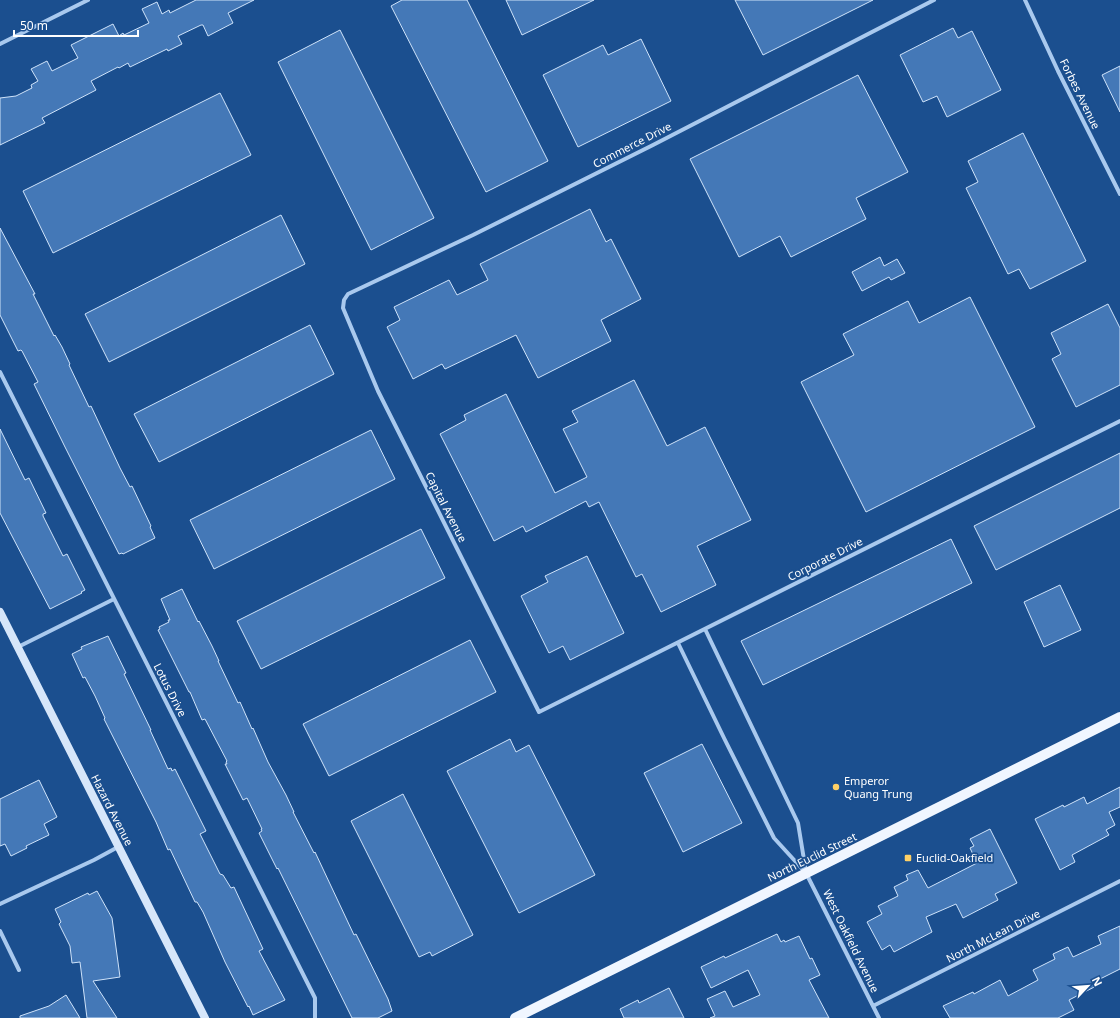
<svg xmlns="http://www.w3.org/2000/svg" width="1120" height="1018" viewBox="0 0 1120 1018" font-family="'Noto Sans',sans-serif">
	<style>
		.building { fill: #4478b7; stroke: #cfe3fa }
		.lines { fill: none; stroke-linecap: round; stroke-linejoin: round }
		.street { stroke: #a9c9ee; stroke-width: 4 }
		.secondary { stroke: #d6e6fa; stroke-width: 8 }
		.primary { stroke: #f0f6ff; stroke-width: 10 }
		.poi-dot { fill: #ffd166; stroke: #1b4f8f; stroke-width: 1.5 }
		.labels { text-anchor: middle; stroke-width: 3.5; stroke-linejoin: round; paint-order: stroke }
		.street-label { font-size: 11px; fill: #fff; stroke: #1b4f8f }
		.poi-label { font-size: 11px; fill: #fff; stroke: #1b4f8f; text-anchor: start }
	</style>
	<rect width="100%" height="100%" fill="#1b4f8f"/>
	<!-- building -->
	<path class="building" d="M196 0H254L228 13 233 23 208 36 203 25H201L178 36 182 44 168 51 167 49 130 67 128 63 119 68 118 67 91 81 96 90 42 118 45 123 0 145V98L16 96 32 88 31 85 38 81 31 69 47 61 52 71 78 58 71 45 113 24 119 36 123 33 124 35 149 23 142 9 157 2 162 14 169 10 170 13Z
		M402 0H467L548 161 486 192 391 6Z
		M506 0H594L522 35Z
		M735 0H873L763 55Z
		M953 28 958 38 972 31 1001 90 947 117 937 96 923 102 900 55Z
		M340 30 434 218 371 250 278 62Z
		M641 39 671 101 578 147 543 75 603 45 608 55Z
		M1120 66V112L1102 75Z
		M858 75 908 172 856 198 866 219 791 257 780 236 739 257 690 159Z
		M220 93 251 155 53 253 23 191Z
		M1023 133 1086 261 1030 289 1019 269 1008 274 966 188 978 182 968 161Z
		M590 209 606 242 611 239 641 299 601 320 611 341 538 378 516 335 445 369 442 364 413 379 387 327 400 320 394 307 449 280 457 295 488 280 480 264Z
		M281 215 305 264 109 362 85 314Z
		M0 228 35 294H33L54 336 55 335 62 347 70 364 69 365 89 407 91 406 120 468 130 487 132 486 151 526 150 527 155 538 123 554 122 553 119 554 65 447 34 384 38 382 22 351 21 350 18 351 0 315Z
		M880 257 884 266 897 259 905 273 891 280 889 277 862 291 852 272Z
		M970 297 1035 427 866 512 801 382 854 355 843 334 908 301 919 323Z
		M1108 304 1120 328V385L1076 407 1052 359 1061 354 1051 333Z
		M310 325 334 374 159 462 134 414Z
		M634 380 667 446 705 427 751 520 697 546 716 585 661 612 642 574 636 577 599 502 589 507 586 501 526 532 523 526 494 541 440 434 466 420 464 415 506 394 555 493 587 477 563 429 578 422 572 411Z
		M0 429 25 480 29 478 46 513 43 514V516L63 556 67 554 85 590 81 592 82 593 50 609 0 513Z
		M371 430 395 479 214 569 190 520Z
		M1120 453V508L996 570 974 526Z
		M421 529 445 578 261 669 237 621Z
		M951 539 972 583 763 685 741 641Z
		M587 556 624 633 570 660 563 646 549 653 521 596 548 582 545 576Z
		M1060 585 1081 630 1044 647 1024 602Z
		M182 589 198 622 199 621 212 646 219 661H218L238 703 240 702 252 729 253 728 268 762 286 795 294 812H293L314 853 315 852 354 935 356 934 388 999 392 1011 378 1018H352L278 868 277 869 259 833 262 831 261 829H262L247 798 243 800 225 764H227L226 762 227 761 205 719 202 720 190 692H189L158 630 160 629 159 627 169 622 168 620H170L161 599Z
		M108 636 126 673 124 674 151 730H150L168 769 171 768 172 771 175 769 206 831 200 834 220 874 223 875 231 888 234 887 263 949 259 951 285 1000 253 1015 249 1006 248 1007 225 962 203 912 197 902H195L170 849 168 850 156 822 104 719 105 718 95 696 85 677 83 678 72 654 82 649 81 647Z
		M470 640 496 692 329 776 303 724Z
		M510 739 516 752 529 745 595 875 519 913 447 771Z
		M702 744 742 823 683 852 644 773Z
		M39 780 57 817 44 824 49 835 26 846 27 848 11 856 5 844 0 846V799Z
		M1120 787V807L1109 812 1115 825 1106 830 1109 835 1072 855 1075 862 1060 870 1035 819 1063 805 1064 807 1084 797 1087 804Z
		M403 794 473 935 432 956 430 952 419 957 351 821Z
		M990 829 1017 883 995 894 998 900 963 918 956 904 926 917 932 932 894 952 890 945 882 950 867 922 882 914 878 906 898 896 894 887 908 880 906 875 918 870 928 888 977 863 970 848 974 846 970 839Z
		M97 891 112 918 120 977 93 981 117 1018H87L80 962 72 963 70 946 59 924 61 922 55 909 88 893 89 895Z
		M1120 926V969L1100 979 1102 983 1069 1000 1074 1010 1058 1018H950L943 1006 973 992 974 994 1000 980 1008 996 1038 980 1033 970 1055 959 1053 954 1068 947 1073 957 1101 944 1098 936Z
		M777 934 781 942 784 940 785 942 799 936 810 959 812 958 820 975 809 980 829 1018H710L715 1016 707 999 725 991 733 1007 760 995 748 970 711 988 701 967 724 956 725 958Z
		M669 988 684 1018H624L620 1009 638 1000 639 1003Z
		M66 995 80 1018H20V1016L49 1006Z"/>
	<g class="lines">
		<!-- street -->
		<path class="street" d="M934 0 653 145 473 235 348 294 344 300 343 308 378 391 539 712 1120 421
			M1025 0 1058 71 1120 194
			M0 44 88 0
			M0 372 315 998V1018
			M705 629 798 823 806 872
			M678 643 724 738 774 838 806 873 879 1018
			M18 647 114 599
			M0 904 94 860 118 847
			M0 931 19 970
			M873 1006 1120 881"/>
		<!-- secondary -->
		<path class="secondary" d="M0 612 205 1018"/>
		<!-- primary -->
		<path class="primary" d="M515 1018 1120 717"/>
	</g>
	<!-- markers -->
	<g class="poi-dot">
		<circle cx="836" cy="787" r="4"/>
		<rect x="904" y="854" width="8" height="8" rx="2"/>
	</g>
	<g class="labels">
		<!-- street labels -->
		<g class="street-label">
			<text transform="translate(1080 94) rotate(64)" y="4">Forbes Avenue</text>
			<text transform="translate(632 145) rotate(-27)" y="4">Commerce Drive</text>
			<text transform="translate(446 507) rotate(63)" y="4">Capital Avenue</text>
			<text transform="translate(825 559) rotate(-27)" y="4">Corporate Drive</text>
			<text transform="translate(170 690) rotate(63)" y="4">Lotus Drive</text>
			<text transform="translate(112 810) rotate(63)" y="4">Hazard Avenue</text>
			<text transform="translate(812 857) rotate(-26)" y="4">North Euclid Street</text>
			<text transform="translate(993 936) rotate(-27)" y="4">North McLean Drive</text>
			<text transform="translate(851 941) rotate(64)" y="4">West Oakfield Avenue</text>
		</g>
		<!-- poi labels -->
		<g class="poi-label">
			<text x="844" y="785">Emperor<tspan x="844" dy="13">Quang Trung</tspan></text>
			<text x="916" y="862">Euclid-Oakfield</text>
		</g>
	</g>
	<!-- north arrow -->
	<g transform="translate(1088 986) rotate(64)" stroke="#1b4f8f" stroke-width="3" paint-order="stroke">
	<path d="M0-3L7 15L0 10L-7 15Z" fill="#ffffff"/>
	<text y="-6" font-size="11" font-weight="bold" text-anchor="middle" fill="#ffffff">N</text>
	</g>
	<!-- scale -->
	<path d="M14 30v6h124v-6" fill="none" stroke="#ffffff" stroke-width="2"/>
	<text x="20" y="30" font-size="12" fill="#ffffff" stroke="#1b4f8f" stroke-width="3" paint-order="stroke">50 m</text>
</svg>
